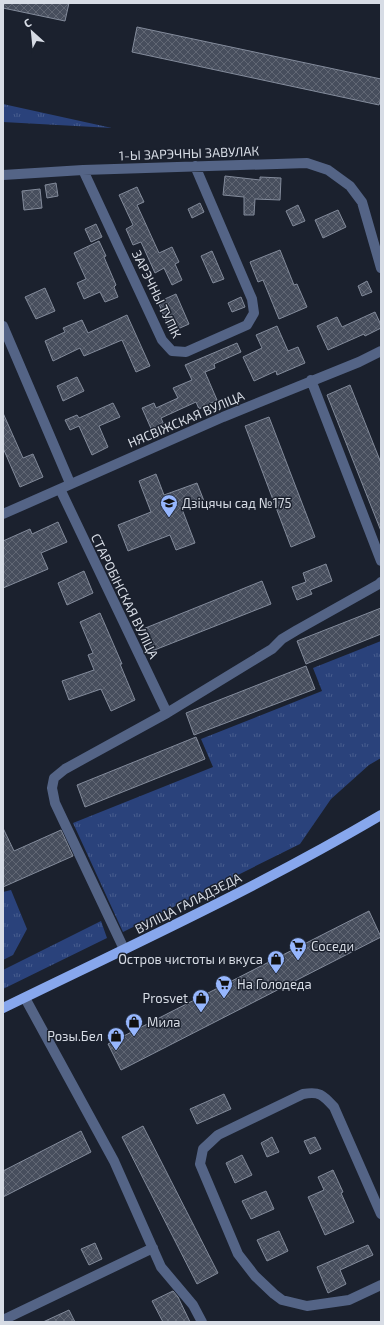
<svg xmlns="http://www.w3.org/2000/svg" width="384" height="1325" viewBox="0 0 384 1325" font-family="'Exo 2',sans-serif">
	<style>
		.grass { fill: url(#grass-tufts) }
		.building { fill: url(#building-cross-hatch); stroke: #838b9b }
		.lines { fill: none; stroke-linecap: round; stroke-linejoin: round }
		.minor { stroke: #546486; stroke-width: 10 }
		.major { stroke: #87a7ed; stroke-width: 10 }
		.labels { text-anchor: middle; stroke-width: 3; stroke-linejoin: round; paint-order: stroke }
		.street-label { font-size: 13px; fill: #d7dce5; stroke: #1b212e }
		.poi-label { font-size: 13px; fill: #d7dce5; stroke: #1b212e; text-anchor: start }
	</style>
	<defs>
		<pattern id="grass-tufts" width="24" height="20" patternUnits="userSpaceOnUse"><rect width="24" height="20" fill="#2a427b"/><path d="M3 7l-1-3M5 7V3M7 7l1-3M15 17l-1-3M17 17v-4M19 17l1-3" fill="none" stroke="#485d8e"/></pattern>
		<pattern id="building-cross-hatch" width="8" height="8" patternUnits="userSpaceOnUse"><rect width="8" height="8" fill="#474e5d"/><path d="M0 0l8 8M0 8l8-8" fill="none" stroke="#616774"/></pattern>
	</defs>
	<rect width="100%" height="100%" fill="#1b212e"/>
	<!-- grass -->
	<path class="grass" d="M3 104 112 128 3 122Z
		M381 641V758L369 765 331 799 300 844 123 932 73 823 213 767 201 739 322 691 313 668Z
		M11 890 27 929 13 955 3 960V892Z
		M101 921 107 938 3 989V970Z"/>
	<!-- building -->
	<path class="building" d="M3 3H69L65 21 3 8Z
		M137 27 381 79V98L379 105 132 52Z
		M225 176 260 180V177L281 178 280 200 255 199 254 215H244V197L223 195Z
		M56 183 58 196 47 198 45 185Z
		M137 187 144 202 137 205 159 253 172 247 179 262 175 264 182 280 172 285 164 268 155 273 141 242 133 245 126 229 133 225 119 195Z
		M40 189 42 208 24 210 22 191Z
		M200 203 204 212 192 218 188 209Z
		M298 205 305 221 293 226 286 211Z
		M338 210 346 227 323 238 315 220Z
		M96 224 102 237 91 242 85 229Z
		M99 241 106 256 104 257 116 285 114 287 118 297 105 302 100 292 84 299 77 283 86 279 74 253Z
		M280 250 294 285 297 284 307 307 279 319 263 280 258 282 250 262Z
		M212 251 224 279 213 283 201 256Z
		M367 281 372 292 362 296 358 286Z
		M45 288 55 311 36 319 25 297Z
		M176 294 189 324 171 332 158 302Z
		M241 297 245 307 232 312 228 303Z
		M375 312 381 325V328L365 336 364 334 328 350 317 326 337 317 342 327Z
		M127 315 150 366 136 372 122 340 84 356 80 348 53 361 45 341 65 332 63 328 82 320 88 333Z
		M277 326 288 351 298 347 305 363 277 375 276 371 254 381 243 357 262 348 256 335Z
		M237 343 241 352 214 364 215 368 205 372 217 400 199 409 196 402 161 418 165 427 153 433 142 408 154 403 156 408 178 398 173 388 192 380 185 365Z
		M77 377 84 391 63 401 57 386Z
		M350 385 381 463V531L327 395Z
		M113 403 120 417 99 426 108 447 92 455 79 426 70 430 65 420 77 415 79 418Z
		M3 413 23 458 33 454 43 477 20 487 3 448Z
		M269 417 315 537 291 547 245 426Z
		M156 474 164 495 197 483 204 501 182 509 195 543 176 550 170 535 128 551 118 525 151 512 139 481Z
		M58 522 67 542 41 553 48 569 3 588V541L30 529 32 534Z
		M326 564 332 581 310 590 312 594 297 600 292 587 306 582 303 573Z
		M84 571 93 593 67 605 58 583Z
		M262 581 271 604 152 651 143 629Z
		M381 608V634L306 664 297 641Z
		M100 613 122 664H120L135 700 111 711 101 689 69 700 62 681 94 670 88 655 93 653 80 622Z
		M306 666 315 689 194 735 186 713Z
		M196 737 205 759 85 807 77 785Z
		M3 828 14 851 61 830 73 856 3 887Z
		M369 911 381 937 121 1070 108 1044Z
		M224 1094 231 1109 197 1124 190 1109Z
		M143 1126 218 1273 197 1284 122 1137Z
		M81 1131 91 1152 3 1197V1171Z
		M272 1137 279 1152 267 1157 261 1143Z
		M315 1137 321 1149 310 1154 304 1141Z
		M242 1155 252 1175 235 1183 226 1163Z
		M333 1170 343 1192 341 1193 354 1222 325 1235 308 1197 324 1190 318 1177Z
		M266 1191 274 1209 251 1219 242 1201Z
		M279 1231 288 1251 267 1261 257 1240Z
		M95 1243 102 1259 89 1265 81 1249Z
		M368 1245 373 1255 340 1270 346 1284 328 1293 317 1267Z
		M173 1291 178 1297 190 1322H163L152 1301Z
		M69 1310 75 1322H43Z"/>
	<g class="lines">
		<!-- minor -->
		<path class="minor" d="M83 170 162 340 172 351 186 352 247 325 254 313 252 299 195 166
			M3 175 83 170 307 163 328 170 350 186 362 202 381 268
			M3 326 70 483
			M311 380 381 561
			M60 489 167 713
			M3 514 223 417 359 362 381 351
			M124 949 55 803 52 788 54 778 65 769 167 713 272 649 282 639 297 630 379 584 381 582
			M25 998 114 1161 161 1267 193 1305 202 1322
			M381 1214 334 1107C323 1095 320 1091 303 1094L218 1135 203 1149 200 1164 238 1254 255 1276 274 1294 282 1300 307 1306 349 1300 381 1285
			M3 1320 153 1248"/>
		<!-- major -->
		<path class="major" d="M3 1008C130 946 259 887 381 815"/>
	</g>
	<!-- icons -->
	<defs>
		<g id="school-pin" transform="scale(0.9)"><path d="M0 17L-7.5 6A9.5 9.5 0 1 1 7.5 6Z" fill="#96b6fd" stroke="#1b212e"/><path d="M0-5L7-2L0 1L-7-2ZM-4 1L0 2.5L4 1V4Q0 6-4 4Z" fill="#111"/></g>
		<g id="supermarket-pin" transform="scale(0.9)"><path d="M0 17L-7.5 6A9.5 9.5 0 1 1 7.5 6Z" fill="#96b6fd" stroke="#1b212e"/><path d="M-6-5.5h2.5l.6 2H6L4.5 2H-2.5L-4.4-4H-6ZM-1.5 3.2a1.3 1.3 0 1 0 .1 0ZM3 3.2a1.3 1.3 0 1 0 .1 0Z" fill="#111"/></g>
		<g id="shop-pin" transform="scale(0.9)"><path d="M0 17L-7.5 6A9.5 9.5 0 1 1 7.5 6Z" fill="#96b6fd" stroke="#1b212e"/><path d="M-5-2.5h2.3a2.7 3.5 0 0 1 5.4 0H5L5.5 6h-11ZM-1.5-2.5h3a1.5 2.3 0 0 0-3 0Z" fill="#111"/></g>
	</defs>
	<g fill-rule="evenodd">
		<use href="#school-pin" x="169" y="503"/>
		<use href="#supermarket-pin" x="298" y="946"/>
		<use href="#shop-pin" x="276" y="959"/>
		<use href="#supermarket-pin" x="224" y="984"/>
		<use href="#shop-pin" x="201" y="998"/>
		<use href="#shop-pin" x="134" y="1022"/>
		<use href="#shop-pin" x="116" y="1036"/>
	</g>
	<g class="labels">
		<!-- street labels -->
		<g class="street-label">
			<text transform="translate(189 153) rotate(-2)" y="5">1-Ы ЗАРЭЧНЫ ЗАВУЛАК</text>
			<text transform="translate(157 294) rotate(64)" y="5">ЗАРЭЧНЫ ТУПІК</text>
			<text transform="translate(186 419) rotate(-23)" y="5">НЯСВІЖСКАЯ ВУЛІЦА</text>
			<text transform="translate(125 596) rotate(64)" y="5">СТАРОБІНСКАЯ ВУЛІЦА</text>
			<text transform="translate(188 903) rotate(-27)" y="5">ВУЛІЦА ГАЛАДЗЕДА</text>
		</g>
		<!-- poi labels -->
		<g class="poi-label">
			<text x="182" y="508">Дзіцячы сад №175</text>
			<text x="311" y="951">Соседи</text>
			<text x="263" y="964" text-anchor="end">Остров чистоты и вкуса</text>
			<text x="237" y="989">На Голодеда</text>
			<text x="188" y="1003" text-anchor="end">Prosvet</text>
			<text x="147" y="1027">Мила</text>
			<text x="103" y="1041" text-anchor="end">Розы.Бел</text>
		</g>
	</g>
	<!-- border -->
	<rect width="384" height="1325" fill="none" stroke="#d7dce5" stroke-width="8"/>
	<!-- north arrow -->
	<g transform="translate(32 32) rotate(333)" stroke="#1b212e" stroke-width="3" paint-order="stroke">
	<path d="M0-3L7 15L0 10L-7 15Z" fill="#d7dce5"/>
	<text y="-6" font-size="11" font-weight="bold" text-anchor="middle" fill="#d7dce5">С</text>
	</g>
</svg>
